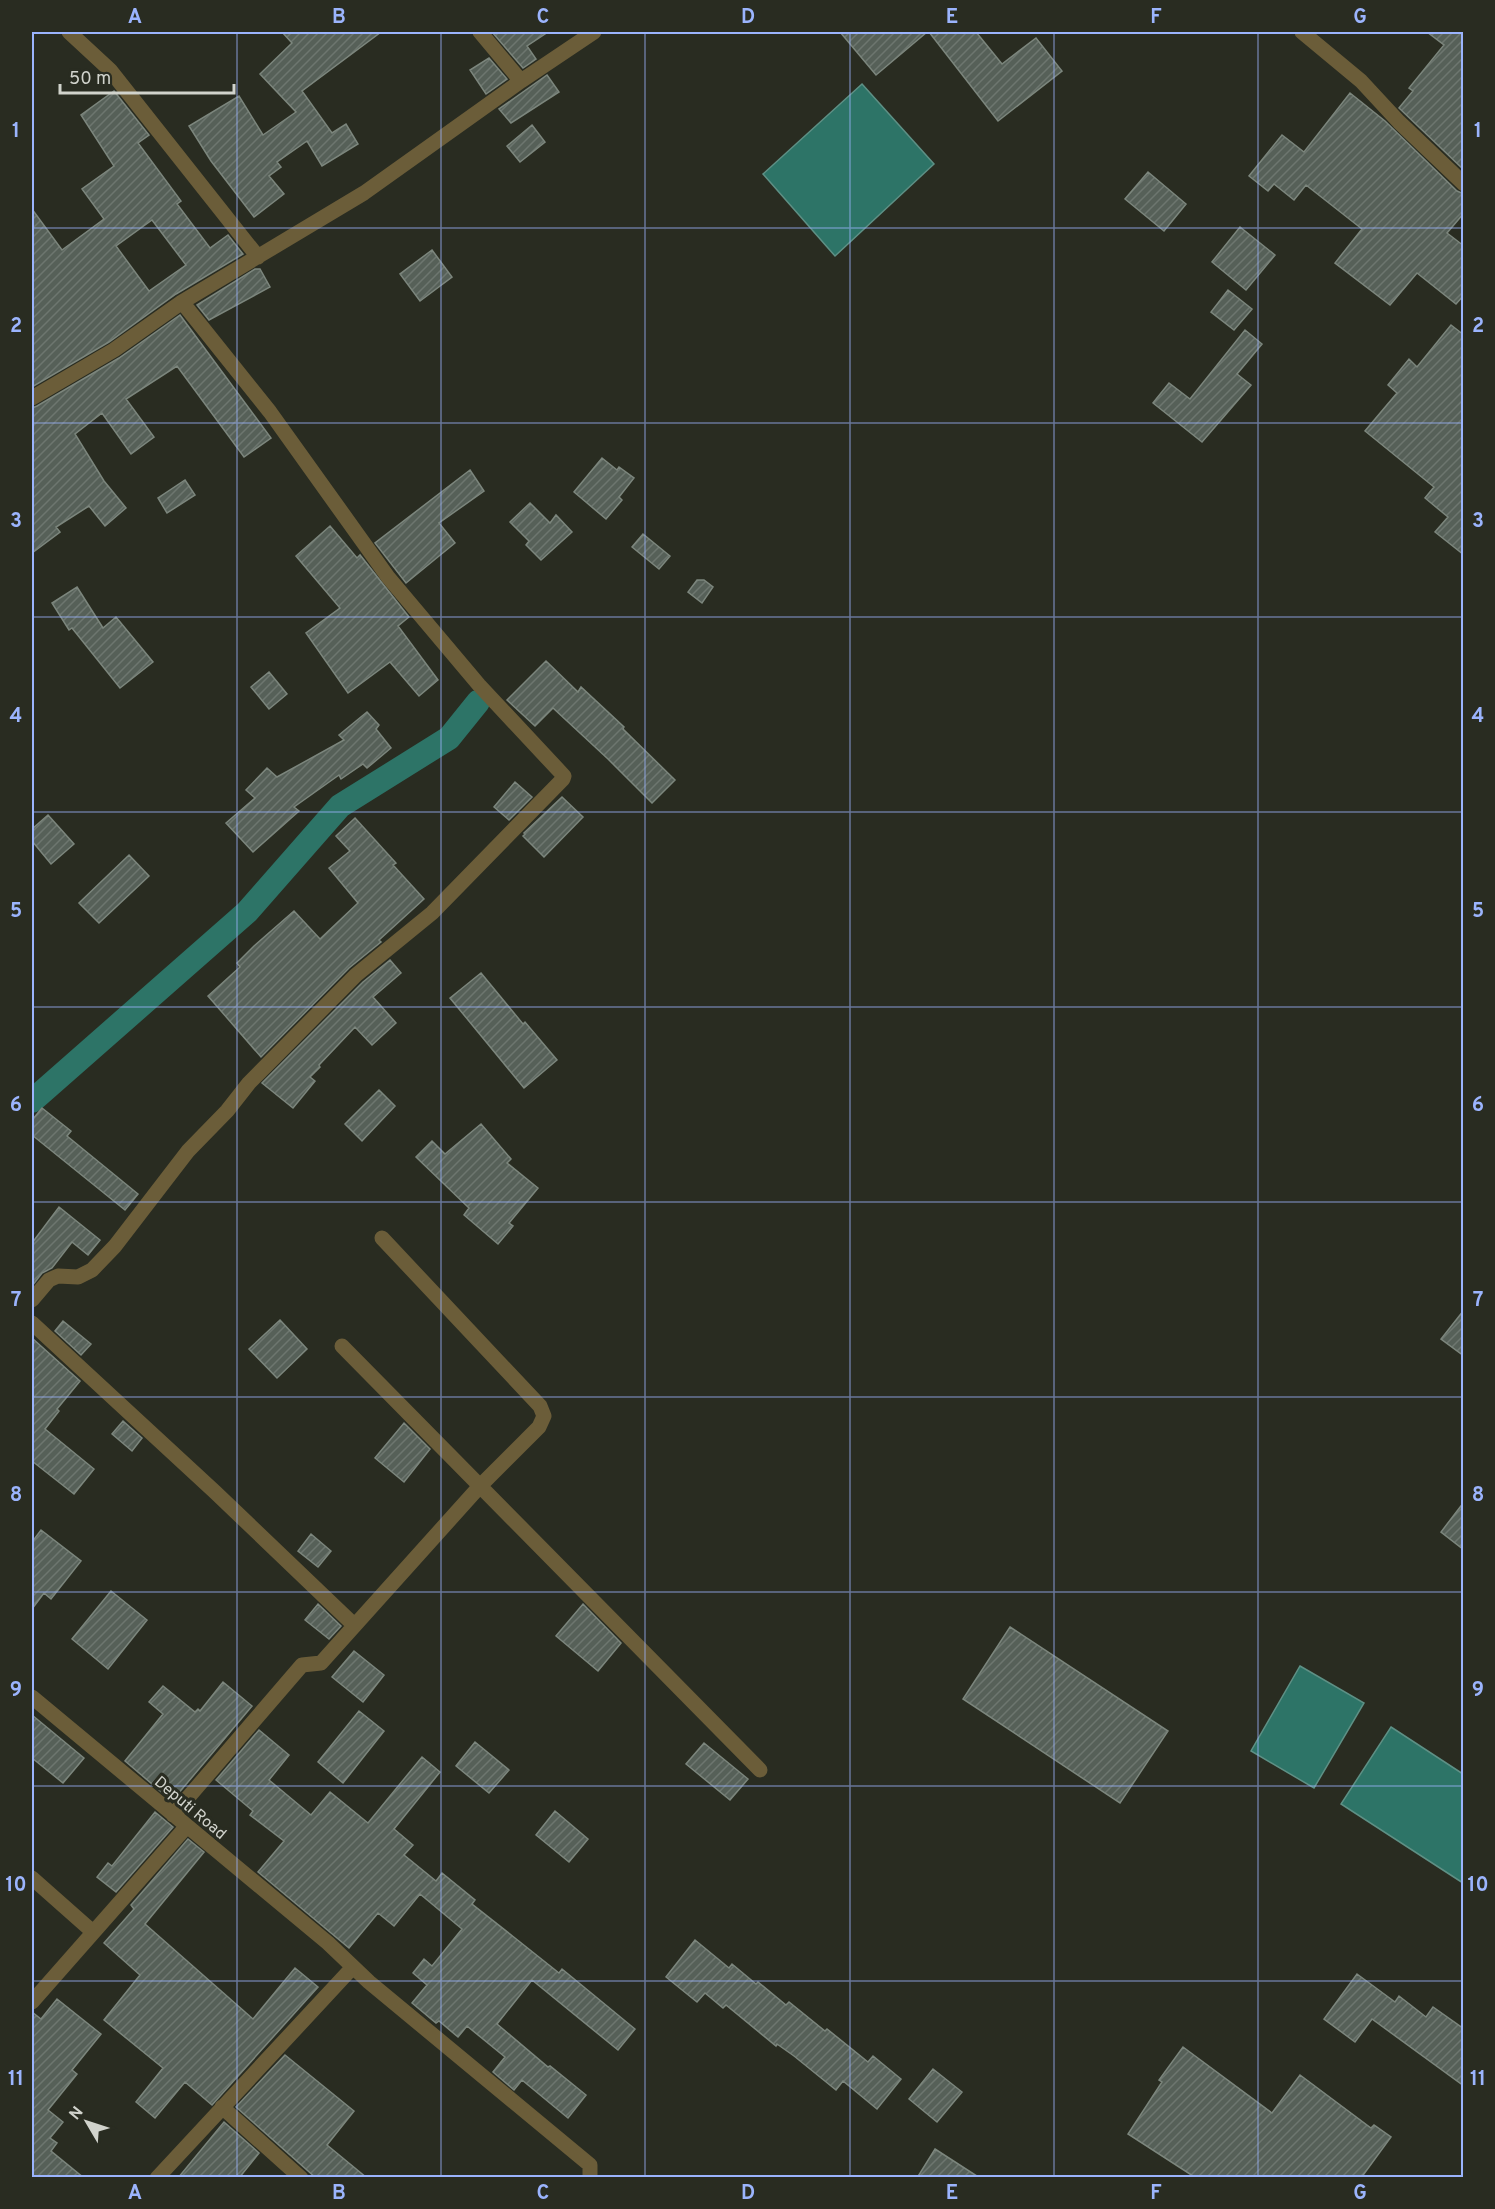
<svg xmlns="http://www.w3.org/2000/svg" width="1495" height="2209" viewBox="0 0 1495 2209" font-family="Overpass,sans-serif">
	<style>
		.water { fill: #2d7467; stroke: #5e9085; stroke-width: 1.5 }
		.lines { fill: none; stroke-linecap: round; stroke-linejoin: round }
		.canal { stroke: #2d7467; stroke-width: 24 }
		.building { fill: url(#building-hatch); stroke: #7c867d; stroke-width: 1.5; fill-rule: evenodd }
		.minor { stroke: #6b5d39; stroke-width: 15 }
		.grid { fill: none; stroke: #9bb4fd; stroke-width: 1.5; stroke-opacity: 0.55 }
		.labels { text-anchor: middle; stroke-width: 6; stroke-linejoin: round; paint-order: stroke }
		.street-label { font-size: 16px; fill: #d1d3cc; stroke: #292c21 }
		.neatline { fill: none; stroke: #9bb4fd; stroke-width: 2 }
		.grid-label { font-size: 20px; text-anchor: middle; font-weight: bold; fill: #9bb4fd }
	</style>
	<defs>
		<pattern id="building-hatch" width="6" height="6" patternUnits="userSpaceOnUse" patternTransform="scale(1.5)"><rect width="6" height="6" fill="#566058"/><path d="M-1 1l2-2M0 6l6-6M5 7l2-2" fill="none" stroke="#6d766f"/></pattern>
	</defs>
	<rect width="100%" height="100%" fill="#292c21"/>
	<!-- water -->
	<path class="water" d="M862 84 934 164 835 256 763 174Z
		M1300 1666 1364 1703 1314 1788 1251 1751Z
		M1391 1727 1463 1774V1883L1341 1804Z"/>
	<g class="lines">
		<!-- canal -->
		<path class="canal" d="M32 1101 247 912 340 806 449 738 478 702"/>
	</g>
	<!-- building -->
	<path class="building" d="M282 32H381L302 91 332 133 346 124 358 144 322 166 307 141 277 162 281 167 269 176 284 194 254 217 211 161 189 126 239 96 263 135 296 112 260 74 292 43Z
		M492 32H548L527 46 536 59 523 68Z
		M840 32H927L876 75Z
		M929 32H976L1002 64 1036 38 1062 71 998 121Z
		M1427 32H1464V170L1399 108 1413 91 1409 88 1444 45Z
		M489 58 507 79 486 94 470 70Z
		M547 75 559 92 511 123 499 109Z
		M114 91 149 135 138 143 181 201 177 204 210 248 228 235 243 254 176 294 109 342 32 387V209L62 250 104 219 82 189 114 166 81 115ZM152 220 186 265 149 291 116 246Z
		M1350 93 1385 121 1457 191 1464 194V213L1447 233 1464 246V295L1456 304 1417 273 1390 305 1335 263 1362 229 1306 185 1294 200 1274 184 1268 191 1249 176 1282 135 1304 152Z
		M532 125 545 142 520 162 507 146Z
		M1148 172 1186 204 1164 231 1125 199Z
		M1240 227 1275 255 1246 290 1212 262Z
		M432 250 452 277 420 301 400 274Z
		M255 269H260L270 287 209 320 197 305Z
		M1228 290 1252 309 1234 330 1211 312Z
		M180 315 271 438 244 457 177 366 126 399 154 437 131 454 102 413 75 434 104 481 126 508 105 526 89 506 56 527 60 532 32 553V408L37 406 119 358Z
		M1451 325 1464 335V555L1435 532 1448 517 1425 498 1434 487 1365 431 1397 393 1388 385 1409 359 1417 367Z
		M1245 330 1262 344 1237 374 1251 385 1202 442 1153 403 1169 383 1190 399Z
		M602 458 617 470 619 467 634 478 619 497 622 500 606 519 574 492Z
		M470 470 484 491 439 523 455 543 406 583 375 543Z
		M185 480 195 495 167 513 158 498Z
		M530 503 550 523 556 515 572 532 541 560 526 545 529 541 510 522Z
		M330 526 357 558 360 555 409 617 398 626 438 680 419 696 390 662 348 693 306 633 340 608 296 556Z
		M643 534 670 556 659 569 632 547Z
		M697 580H704L713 587 702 603 688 592Z
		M77 587 103 628 116 617 153 662 120 688 72 628 69 630 52 603Z
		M546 661 578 692 581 687 624 727 623 729 675 780 652 803 608 759 553 708 535 726 507 700Z
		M269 672 287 694 269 709 251 687Z
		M367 712 379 725 376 729 391 748 367 768 363 764 341 779 339 775 294 807 299 811 253 852 226 823 255 798 246 790 267 768 277 777 344 740 339 735Z
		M515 782 532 797 509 820 494 807Z
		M562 797 583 817 544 857 523 836 525 834 524 833Z
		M48 815 74 844 51 864 32 841V829Z
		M355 818 396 863 393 865 424 899 379 940 381 942 349 968 261 1057 208 996 240 967 237 963 254 946 294 911 320 939 358 903 329 868 350 851 336 836Z
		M129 855 149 876 99 923 79 903Z
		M390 960 401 973 373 997 396 1023 372 1045 355 1027 319 1065 320 1067 310 1077 315 1081 293 1108 262 1083 363 982Z
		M481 973 523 1024 525 1022 557 1060 524 1088 450 998Z
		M379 1090 395 1106 362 1141 345 1124Z
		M42 1108 71 1131 67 1136 138 1194 125 1210 32 1135V1120Z
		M481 1124 511 1159 507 1163 538 1188 509 1223 513 1226 498 1244 464 1215 469 1208 416 1157 432 1141 445 1154Z
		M59 1207 100 1240 88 1255 72 1242 52 1268 42 1273 32 1286V1243Z
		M1464 1310V1356L1441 1339Z
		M280 1320 307 1349 277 1378 249 1349Z
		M63 1321 91 1344 81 1355 55 1331Z
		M32 1338 80 1381 57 1409 59 1411 45 1429 94 1469 74 1494 32 1461Z
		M123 1421 142 1438 132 1451 112 1434Z
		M404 1423 430 1449 404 1482 375 1458Z
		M1464 1502V1550L1441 1532Z
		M41 1530 81 1561 51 1599 44 1593 32 1609V1542Z
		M311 1534 331 1551 318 1567 298 1551Z
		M111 1591 147 1620 108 1669 72 1639Z
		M318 1604 341 1626 329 1639 305 1620Z
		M583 1604 621 1643 598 1671 556 1636Z
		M1010 1627 1168 1731 1120 1803 963 1699Z
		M354 1651 384 1675 363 1702 332 1677Z
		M223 1682 252 1706 172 1801 125 1761 163 1714 149 1702 163 1686 195 1712 198 1709 200 1711Z
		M359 1711 384 1731 343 1783 318 1762Z
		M32 1715 84 1758 63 1783 32 1758Z
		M259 1730 289 1755 269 1780 311 1815 330 1792 368 1823 422 1757 440 1772 394 1829 413 1845 404 1855 436 1881 442 1873 475 1900 472 1904 515 1938 559 1973 562 1969 635 2029 618 2050 532 1980 497 2024 548 2067 550 2066 586 2095 568 2118 522 2080 514 2090 493 2072 505 2057 467 2026 458 2037 439 2021 436 2023 412 2003 427 1985 413 1973 424 1959 432 1966 462 1929 420 1894 394 1926 378 1913 349 1948 258 1872 284 1841 250 1815 253 1811 216 1780Z
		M475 1742 509 1770 489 1793 456 1766Z
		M704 1743 748 1779 730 1800 686 1764Z
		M555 1811 588 1839 569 1862 536 1835Z
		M155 1812 173 1827 116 1892 97 1877 108 1863 112 1866Z
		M188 1839 204 1852 145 1924 253 2019 295 1968 318 1987 212 2105 185 2082 155 2118 136 2102 163 2068 104 2020 140 1975 104 1943 134 1909 131 1905Z
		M695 1940 729 1968 732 1964 756 1984 758 1982 786 2005 789 2002 825 2031 827 2029 868 2062 873 2056 901 2079 877 2109 843 2081 836 2090 794 2056 777 2044 776 2046 726 2005 723 2008 705 1993 697 2002 666 1977Z
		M1357 1974 1395 2002 1399 1996 1426 2017 1433 2007 1464 2029V2086L1372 2019 1355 2042 1324 2019Z
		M57 1999 101 2034 72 2070 77 2074 48 2110 63 2122 50 2138 57 2143 51 2151 84 2178H32V2012L41 2019Z
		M1183 2047 1272 2113 1300 2075 1371 2128 1374 2125 1391 2137 1361 2178H1196L1128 2134 1162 2082 1159 2080Z
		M285 2055 354 2111 327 2145 367 2178H316L236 2107Z
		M933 2069 962 2092 937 2122 909 2099Z
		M224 2122 259 2153 239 2178H178Z
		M935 2149 980 2178H917Z"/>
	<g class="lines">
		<!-- minor -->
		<path class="minor" d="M69 32 110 70 258 257
			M480 32 521 81
			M1302 32 1361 81 1399 122 1464 184
			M32 398 114 350 182 302
			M32 1300 49 1280 58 1276 78 1277 92 1270 115 1246 188 1151 227 1111 249 1083 356 975 432 913 563 779 564 776 479 685 388 577 270 412 182 302 364 193 521 81 594 32
			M32 1323 215 1492 354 1625
			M342 1346 760 1770
			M32 1697 328 1943 369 1982 590 2165V2178
			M173 1815 302 1665 321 1663 480 1486 539 1427 544 1416 540 1406 382 1238
			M32 1878 93 1932
			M32 2002 187 1826
			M222 2107 301 2178
			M157 2178 353 1967"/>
	</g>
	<!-- grid -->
	<path class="grid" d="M237 32V2178M441 32V2178M645 32V2178M850 32V2178M1054 32V2178M1258 32V2178M32 228H1464M32 423H1464M32 617H1464M32 812H1464M32 1007H1464M32 1202H1464M32 1397H1464M32 1592H1464M32 1786H1464M32 1981H1464"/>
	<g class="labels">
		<!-- street labels -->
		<g class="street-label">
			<text transform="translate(191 1807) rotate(40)" y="6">Deputi Road</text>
		</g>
	</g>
	<!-- border -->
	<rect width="1495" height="2209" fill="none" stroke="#292c21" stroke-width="66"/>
	<!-- north arrow -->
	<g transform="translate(87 2122) rotate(309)" stroke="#292c21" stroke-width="4.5" paint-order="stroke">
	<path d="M0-4.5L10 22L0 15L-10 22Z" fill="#d1d3cc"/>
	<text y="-9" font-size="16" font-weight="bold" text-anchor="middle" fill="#d1d3cc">N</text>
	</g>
	<!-- scale -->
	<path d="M60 84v9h174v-9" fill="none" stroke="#d1d3cc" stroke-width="3"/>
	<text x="69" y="84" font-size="18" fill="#d1d3cc" stroke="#292c21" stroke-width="4.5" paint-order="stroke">50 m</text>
	<rect x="33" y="33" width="1429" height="2143" class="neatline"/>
	<g class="grid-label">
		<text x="135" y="23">A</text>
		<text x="339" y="23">B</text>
		<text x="543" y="23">C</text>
		<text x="748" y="23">D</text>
		<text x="952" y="23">E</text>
		<text x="1156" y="23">F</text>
		<text x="1360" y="23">G</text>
		<text x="16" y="137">1</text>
		<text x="1478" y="137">1</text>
		<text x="16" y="332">2</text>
		<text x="1478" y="332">2</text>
		<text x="16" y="527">3</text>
		<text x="1478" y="527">3</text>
		<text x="16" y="722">4</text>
		<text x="1478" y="722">4</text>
		<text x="16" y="917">5</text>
		<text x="1478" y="917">5</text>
		<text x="16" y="1111">6</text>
		<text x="1478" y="1111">6</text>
		<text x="16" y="1306">7</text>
		<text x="1478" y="1306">7</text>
		<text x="16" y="1501">8</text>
		<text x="1478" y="1501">8</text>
		<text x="16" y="1696">9</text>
		<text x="1478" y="1696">9</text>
		<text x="16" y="1891">10</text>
		<text x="1478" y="1891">10</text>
		<text x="16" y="2085">11</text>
		<text x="1478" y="2085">11</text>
		<text x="135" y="2199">A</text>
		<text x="339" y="2199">B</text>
		<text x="543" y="2199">C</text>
		<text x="748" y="2199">D</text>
		<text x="952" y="2199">E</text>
		<text x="1156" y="2199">F</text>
		<text x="1360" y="2199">G</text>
	</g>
</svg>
